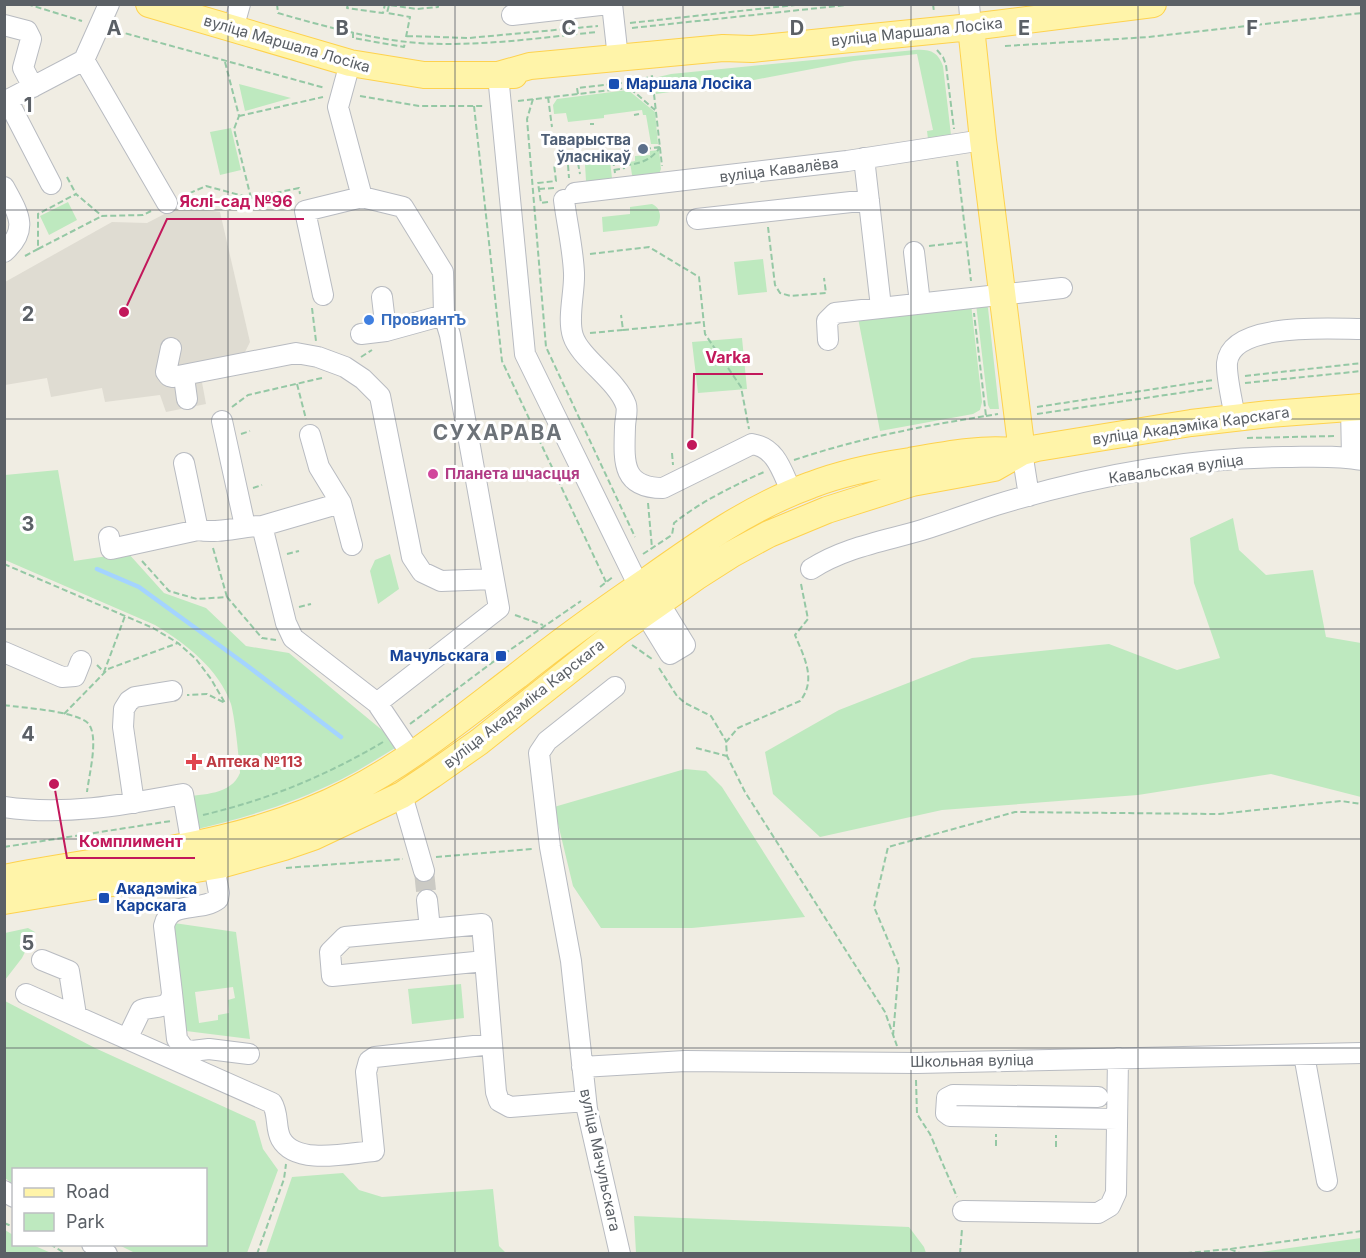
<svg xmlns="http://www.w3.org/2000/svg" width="1366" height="1258" viewBox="0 0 1366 1258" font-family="Inter,sans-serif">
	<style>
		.education { fill: #dfdcd2 }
		.green { fill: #bee9bf; fill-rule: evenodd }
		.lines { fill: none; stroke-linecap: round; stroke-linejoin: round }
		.stream { stroke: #a4d4ff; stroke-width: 4.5 }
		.minor-tunnel { stroke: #cbcac4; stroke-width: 20; stroke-dasharray: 20 10; stroke-linecap: butt }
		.minor-casing { stroke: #b8bbc1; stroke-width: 22 }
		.major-casing { stroke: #fed24e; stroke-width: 28 }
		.path { stroke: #95c8a5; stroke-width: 2; stroke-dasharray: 6 3; stroke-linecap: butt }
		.minor { stroke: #fff; stroke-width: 20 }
		.major { stroke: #fff4a9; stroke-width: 26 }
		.grid { fill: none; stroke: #5b6066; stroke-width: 1.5; stroke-opacity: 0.55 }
		.transit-dot { fill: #1a4fb4; stroke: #fff; stroke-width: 2 }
		.service-dot { fill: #5c6f8a; stroke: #fff; stroke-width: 2 }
		.shop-dot { fill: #3f7fe0; stroke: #fff; stroke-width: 2 }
		.hotel-dot { fill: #d1479c; stroke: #fff; stroke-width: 2 }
		.health-dot { fill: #e0444e; stroke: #fff; stroke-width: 2 }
		.labels { text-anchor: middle; stroke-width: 6; stroke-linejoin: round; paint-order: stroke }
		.street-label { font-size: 15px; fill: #5b6066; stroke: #fff }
		.transit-label { font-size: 15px; font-weight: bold; fill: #164399; stroke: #fff; text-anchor: start }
		.service-label { font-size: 15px; font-weight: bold; fill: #4e5e75; stroke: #fff; text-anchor: end }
		.shop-label { font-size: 15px; font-weight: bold; fill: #366cbe; stroke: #fff; text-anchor: start }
		.hotel-label { font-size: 15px; font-weight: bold; fill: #b23c85; stroke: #fff; text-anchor: start }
		.health-label { font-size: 15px; font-weight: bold; fill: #be3a42; stroke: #fff; text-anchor: start }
		.district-label { font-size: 21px; font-weight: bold; letter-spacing: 1.5px; fill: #6c7278; stroke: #fff }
		.grid-label { font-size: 20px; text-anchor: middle; font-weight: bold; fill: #5b6066; stroke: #fff; stroke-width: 6; stroke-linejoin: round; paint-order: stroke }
		.leader { fill: none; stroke: #c2185b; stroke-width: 2 }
		.callout-dot { fill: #c2185b; stroke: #fff; stroke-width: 2 }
		.callout-label { font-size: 16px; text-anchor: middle; font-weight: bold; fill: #c2185b; stroke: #fff; stroke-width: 6; stroke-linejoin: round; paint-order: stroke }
	</style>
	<rect width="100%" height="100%" fill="#f0ede3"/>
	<!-- education -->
	<path class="education" d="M180 206 220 212 250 342 244 354 199 366 206 404 166 412 160 395 105 402 102 388 51 397 47 378 5 385V282L112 222 147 223Z"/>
	<!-- green -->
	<path class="green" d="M915 50C930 49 938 52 943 66L951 135 928 139 927 131 933 130 917 54 854 61 754 80 656 94 654 78 671 74Z
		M239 84 291 98 245 111Z
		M628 90 655 112 658 144H651L646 115H643L642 110 604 115V118L568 122 566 113 554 114 553 105 557 99Z
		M231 128 241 170 220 175 210 132Z
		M659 150 661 169 659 174 634 177 632 175 630 162 635 161V156L650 155V151Z
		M601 161H610L612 178 610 180 589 182 586 181 585 164Z
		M68 202 77 220 49 235 40 216Z
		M652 204C661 208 662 218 657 226L603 232 602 217 630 214V207Z
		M763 259 767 292 738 295 734 262Z
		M971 304 982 402 980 410 973 414 880 431 858 318Z
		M976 304 986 305 988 308 999 409H990L988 405Z
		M742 338 747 389 698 393 692 342Z
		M58 470 74 561 128 553 164 593 206 608 246 646 289 653 400 745C380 757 360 770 340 780 292 804 241 819 189 831L183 797C203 794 231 795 240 773 239 757 235 719 231 704 219 669 185 643 155 625L5 560V475Z
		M1233 518 1239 550 1266 575 1313 570 1326 637 1361 643V797L1271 774 1138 795 942 810 820 837 773 794 765 752 839 710 972 658 1109 644 1177 670 1220 658 1194 583 1190 538Z
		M390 554 399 589 378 604 370 571 375 560Z
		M685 769 706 771 722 787 805 917 692 928H601L573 886 554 807Z
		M174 923 236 932 250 1039 186 1031ZM233 987 235 998 228 1000 229 1013 218 1015V1020L199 1023 195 992Z
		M28 928 35 932 22 958 5 980V933Z
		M461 984 464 1018 412 1024 408 989Z
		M5 1001 95 1048 255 1121 263 1149 278 1170 247 1253H135L119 1245 206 1244V1170H14L13 1184 5 1178Z
		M343 1173 359 1190 382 1197 493 1189 499 1246 506 1253H266L292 1177Z
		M634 1216 909 1227 924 1247 926 1253H636Z
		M5 1230 13 1235 14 1244 33 1245 51 1253H5Z
		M1361 1238V1253H1254Z"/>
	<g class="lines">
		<!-- stream -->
		<path class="stream" d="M97 569 139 587 245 664 341 737"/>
		<!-- minor-tunnel -->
		<path class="minor-tunnel" d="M424 871 427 900"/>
		<!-- minor casing -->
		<g class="minor-casing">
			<path id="minor" d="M612 4 618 58
				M969 4 971 27
				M512 15 609 4
				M4 25 27 31 31 39 23 68 33 87
				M233 29 240 4
				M84 60 167 203
				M350 63 338 107 362 197
				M498 75 525 354 650 609 651 623 670 654 685 645 666 614 650 609
				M8 101 51 184
				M4 102 84 60 109 4
				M864 158 881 307
				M4 187C18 213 30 229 4 252
				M575 193 847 161 983 140
				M564 200C567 224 573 249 574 273 575 291 567 319 573 336 580 358 617 380 626 405 628 411 625 420 625 427 624 461 621 488 663 488L752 444C777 448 782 472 792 493
				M697 219 869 200
				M914 252 920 303
				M323 295 305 211 362 197 403 207 443 272 444 315 450 335 499 608 377 703
				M382 297 386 331
				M361 334 386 331 444 315
				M828 340 827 321 835 313 1062 288
				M171 348 166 372 169 376 173 377 296 353 318 357 345 367 363 379 380 396 412 557 422 572 441 581 493 579
				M184 377 187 399
				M1351 407 1352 458
				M1235 418C1233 404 1226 377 1227 363 1231 321 1332 329 1362 329
				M222 421 245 526
				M310 435 319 467 341 503 352 545
				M1022 452 1029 496
				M184 463 198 530
				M262 526 341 503
				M109 537 111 549 198 530C219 534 241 526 262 526L286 623 293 638 377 703 412 755
				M811 569C845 547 885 541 922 530 947 522 971 513 996 505 1088 477 1188 458 1284 457 1310 457 1336 455 1362 460
				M4 652 62 677 75 676 81 661
				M615 687 547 741 539 753 550 847 571 961 587 1109 620 1254
				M402 795 424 871
				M134 803 123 727 124 709 129 701 135 697 172 691
				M4 807C65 816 123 805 183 794L192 846
				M427 900 430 929
				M42 960 69 971 76 1015
				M485 961 332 976 330 952 345 937 482 924 496 1092 499 1101 510 1107 586 1101
				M172 993 177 1039 184 1049 192 1051 209 1049 249 1054
				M26 994 272 1103C279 1114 275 1128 281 1139 296 1166 349 1153 374 1151L366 1072 369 1061 375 1057 492 1044
				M127 1039 141 1010C154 1005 170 1011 172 993L164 926C170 899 200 913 218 899L219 893 216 877 220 865
				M1304 1055 1327 1181
				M582 1067 685 1061 917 1063 1362 1053
				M1098 1097 953 1095 947 1098 946 1113 950 1116 1117 1119
				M4 1191 14 1197
				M963 1211 1098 1213 1110 1206 1116 1193 1118 1058
				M92 1244 107 1254"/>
		</g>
		<!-- major casing -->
		<g class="major-casing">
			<path id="major" d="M149 4 350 63 424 75H514
				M971 27 983 140 1022 452
				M498 75 530 66 723 48 752 49 971 27 1153 4
				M4 878C121 855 243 848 350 792 410 761 463 717 517 676 558 643 601 612 645 582 697 545 750 507 811 485 842 473 876 466 910 461 948 454 984 447 1022 452
				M4 901 220 865 284 847 313 837 402 795 432 775 479 742 619 631 696 577 732 554 769 534 827 510 912 483 994 468 1022 452 1037 448 1191 423 1269 414 1362 407"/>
		</g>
		<!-- path -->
		<path class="path" d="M27 4 82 21
			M277 4 278 13C323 26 370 39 418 43 477 47 538 38 597 32
			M348 4 347 8 383 13 385 4
			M933 4 934 12
			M630 23 804 4
			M632 28 856 4
			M117 31 325 88
			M353 32V38L404 47 405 43
			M407 36 469 38 598 26
			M406 37 410 17 387 13 389 5 417 9 438 7V4
			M1005 46 1149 37 1362 13
			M937 50 943 57 946 65 954 129
			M225 62 239 116 234 129 251 198
			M652 76 662 166
			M632 88V90L655 110
			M578 94 577 88 631 82 653 76
			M360 96 419 106H485
			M548 97 552 127
			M533 99 527 119 546 347 635 537
			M518 101 637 87 636 81
			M474 106 502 361 606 582
			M634 115 639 114
			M239 116 323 97
			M590 124H594
			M645 149 660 147
			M624 157 625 166
			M613 160 615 173
			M625 160 630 159V157
			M957 161 971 281
			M578 163 580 174
			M568 165 569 178
			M625 165C640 164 652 160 660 147
			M614 170 625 168
			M67 177 76 194
			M539 189 554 188
			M181 197 206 186 251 198 299 188 300 194
			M548 202 541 203 538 183 556 181 554 164
			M768 227 775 285 780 293 791 296 826 293 824 278
			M929 246 965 242
			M38 249 102 216
			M590 254 649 247 699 277 705 334 741 387 749 429
			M25 256 38 249V214L76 194 102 216 143 215 151 211
			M312 308 316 341
			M623 330 704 322
			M590 333 623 330 621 315
			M361 357 372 350
			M1245 376 1362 363
			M1245 383 1362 371
			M297 384 306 419
			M232 407 248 395 322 378
			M1037 407 1213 380
			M1037 414 1213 388
			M986 416 998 414
			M241 434 250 431
			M1247 438 1335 436
			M672 453 673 465
			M794 460C857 439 921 426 986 416L974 313
			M253 488 262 485
			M648 503 652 548
			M213 548 227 597
			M287 554 299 551
			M643 554 672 535 674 523C700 502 733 486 764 472
			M142 561 169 591 197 599 227 597 262 638 276 640
			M4 564 153 628 178 643 196 659 211 679 225 703 207 694 187 695
			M801 584 808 619 795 635C804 657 817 680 800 701L738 728 726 742 727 756 745 792 885 1012 897 1046
			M600 587 614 576
			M299 607 311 604
			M515 615 543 625
			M632 645 652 659
			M97 665 104 672 125 616
			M659 668 677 696 685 703 711 716 726 741
			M4 705C22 708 83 711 90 726 98 741 89 775 87 792
			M64 714 108 669 178 643
			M410 724 501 656 581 601
			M696 748 727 756
			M203 815C267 800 326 776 383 742
			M4 847 171 821
			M436 857 532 849
			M286 868 403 859
			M893 1036 899 966 874 907 888 847 1015 812 1219 814 1341 801 1362 804
			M916 1080 917 1114 930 1134 957 1197
			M996 1146V1134
			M1056 1147V1135
			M4 1223 14 1227
			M50 1244 66 1254
			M1230 1249 1242 1254
			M257 1254 284 1179 286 1164
			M960 1254 962 1229
			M1177 1254 1230 1249 1362 1231"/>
		<!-- minor -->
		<use href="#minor" class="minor"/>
		<!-- major -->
		<use href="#major" class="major"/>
	</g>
	<!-- grid -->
	<path class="grid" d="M228 4V1254M455 4V1254M683 4V1254M911 4V1254M1138 4V1254M4 210H1362M4 419H1362M4 629H1362M4 839H1362M4 1048H1362"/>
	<!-- markers -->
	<g class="transit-dot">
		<rect x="608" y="78" width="12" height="12" rx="3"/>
		<rect x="495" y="650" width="12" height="12" rx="3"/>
		<rect x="98" y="892" width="12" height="12" rx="3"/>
	</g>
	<circle class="service-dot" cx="643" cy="149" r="6"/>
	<circle class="shop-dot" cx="369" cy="320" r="6"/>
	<circle class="hotel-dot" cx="433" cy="474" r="6"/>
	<path class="health-dot" d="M191 753h6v6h6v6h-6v6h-6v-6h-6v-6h6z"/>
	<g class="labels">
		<!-- street labels -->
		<g class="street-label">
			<text transform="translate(917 32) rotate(-6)" y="5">вуліца Маршала Лосіка</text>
			<text transform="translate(287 44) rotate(16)" y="5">вуліца Маршала Лосіка</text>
			<text transform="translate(779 170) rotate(-7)" y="5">вуліца Кавалёва</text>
			<text transform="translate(1191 426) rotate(-8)" y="5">вуліца Акадэміка Карскага</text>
			<text transform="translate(1176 469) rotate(-8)" y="5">Кавальская вуліца</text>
			<text transform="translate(524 704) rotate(-38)" y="5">вуліца Акадэміка Карскага</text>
			<text transform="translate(972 1061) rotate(-1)" y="5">Школьная вуліца</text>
			<text transform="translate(600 1160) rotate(78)" y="5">вуліца Мачульскага</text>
		</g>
		<!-- transit labels -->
		<g class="transit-label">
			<text x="626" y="89">Маршала Лосіка</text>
			<text x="489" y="661" text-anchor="end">Мачульскага</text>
			<text x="116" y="894">Акадэміка<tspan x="116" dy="17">Карскага</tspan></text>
		</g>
		<!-- service labels -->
		<g class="service-label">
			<text x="631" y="145">Таварыства<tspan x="631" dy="17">ўласнікаў</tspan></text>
		</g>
		<!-- shop labels -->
		<g class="shop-label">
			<text x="381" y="325">ПровиантЪ</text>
		</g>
		<!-- hotel labels -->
		<g class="hotel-label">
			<text x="445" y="479">Планета шчасцця</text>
		</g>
		<!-- health labels -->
		<g class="health-label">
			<text x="206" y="767">Аптека №113</text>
		</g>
		<!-- district labels -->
		<g class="district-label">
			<text x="498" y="440">СУХАРАВА</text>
		</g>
	</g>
	<g class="grid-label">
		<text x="114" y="35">A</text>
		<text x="342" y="35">B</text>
		<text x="569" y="35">C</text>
		<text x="797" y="35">D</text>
		<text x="1024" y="35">E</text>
		<text x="1252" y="35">F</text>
		<text x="28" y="112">1</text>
		<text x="28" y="321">2</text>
		<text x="28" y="531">3</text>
		<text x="28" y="741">4</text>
		<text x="28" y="950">5</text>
	</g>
	<!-- callouts -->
	<path class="leader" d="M124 312L167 219H304M692 445L694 374H763M54 784L67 858H195"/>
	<g class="callout-dot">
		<circle cx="124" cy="312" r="6"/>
		<circle cx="692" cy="445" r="6"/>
		<circle cx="54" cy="784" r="6"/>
	</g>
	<g class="callout-label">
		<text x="236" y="207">Яслі-сад №96</text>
		<text x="728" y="363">Varka</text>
		<text x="131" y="847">Комплимент</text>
	</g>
	<!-- border -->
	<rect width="1366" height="1258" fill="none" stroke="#5b6066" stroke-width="12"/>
	<!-- legend -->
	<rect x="12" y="1168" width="195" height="78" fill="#ffffff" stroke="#bdbfc2" stroke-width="1.5"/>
	<rect x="24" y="1188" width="30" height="9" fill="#fff4a9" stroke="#bdbfc2" stroke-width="1.5"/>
	<text x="66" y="1198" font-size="18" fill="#5b6066">Road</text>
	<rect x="24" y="1213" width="30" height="18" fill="#bee9bf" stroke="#bdbfc2" stroke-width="1.5"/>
	<text x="66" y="1228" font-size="18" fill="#5b6066">Park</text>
</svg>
